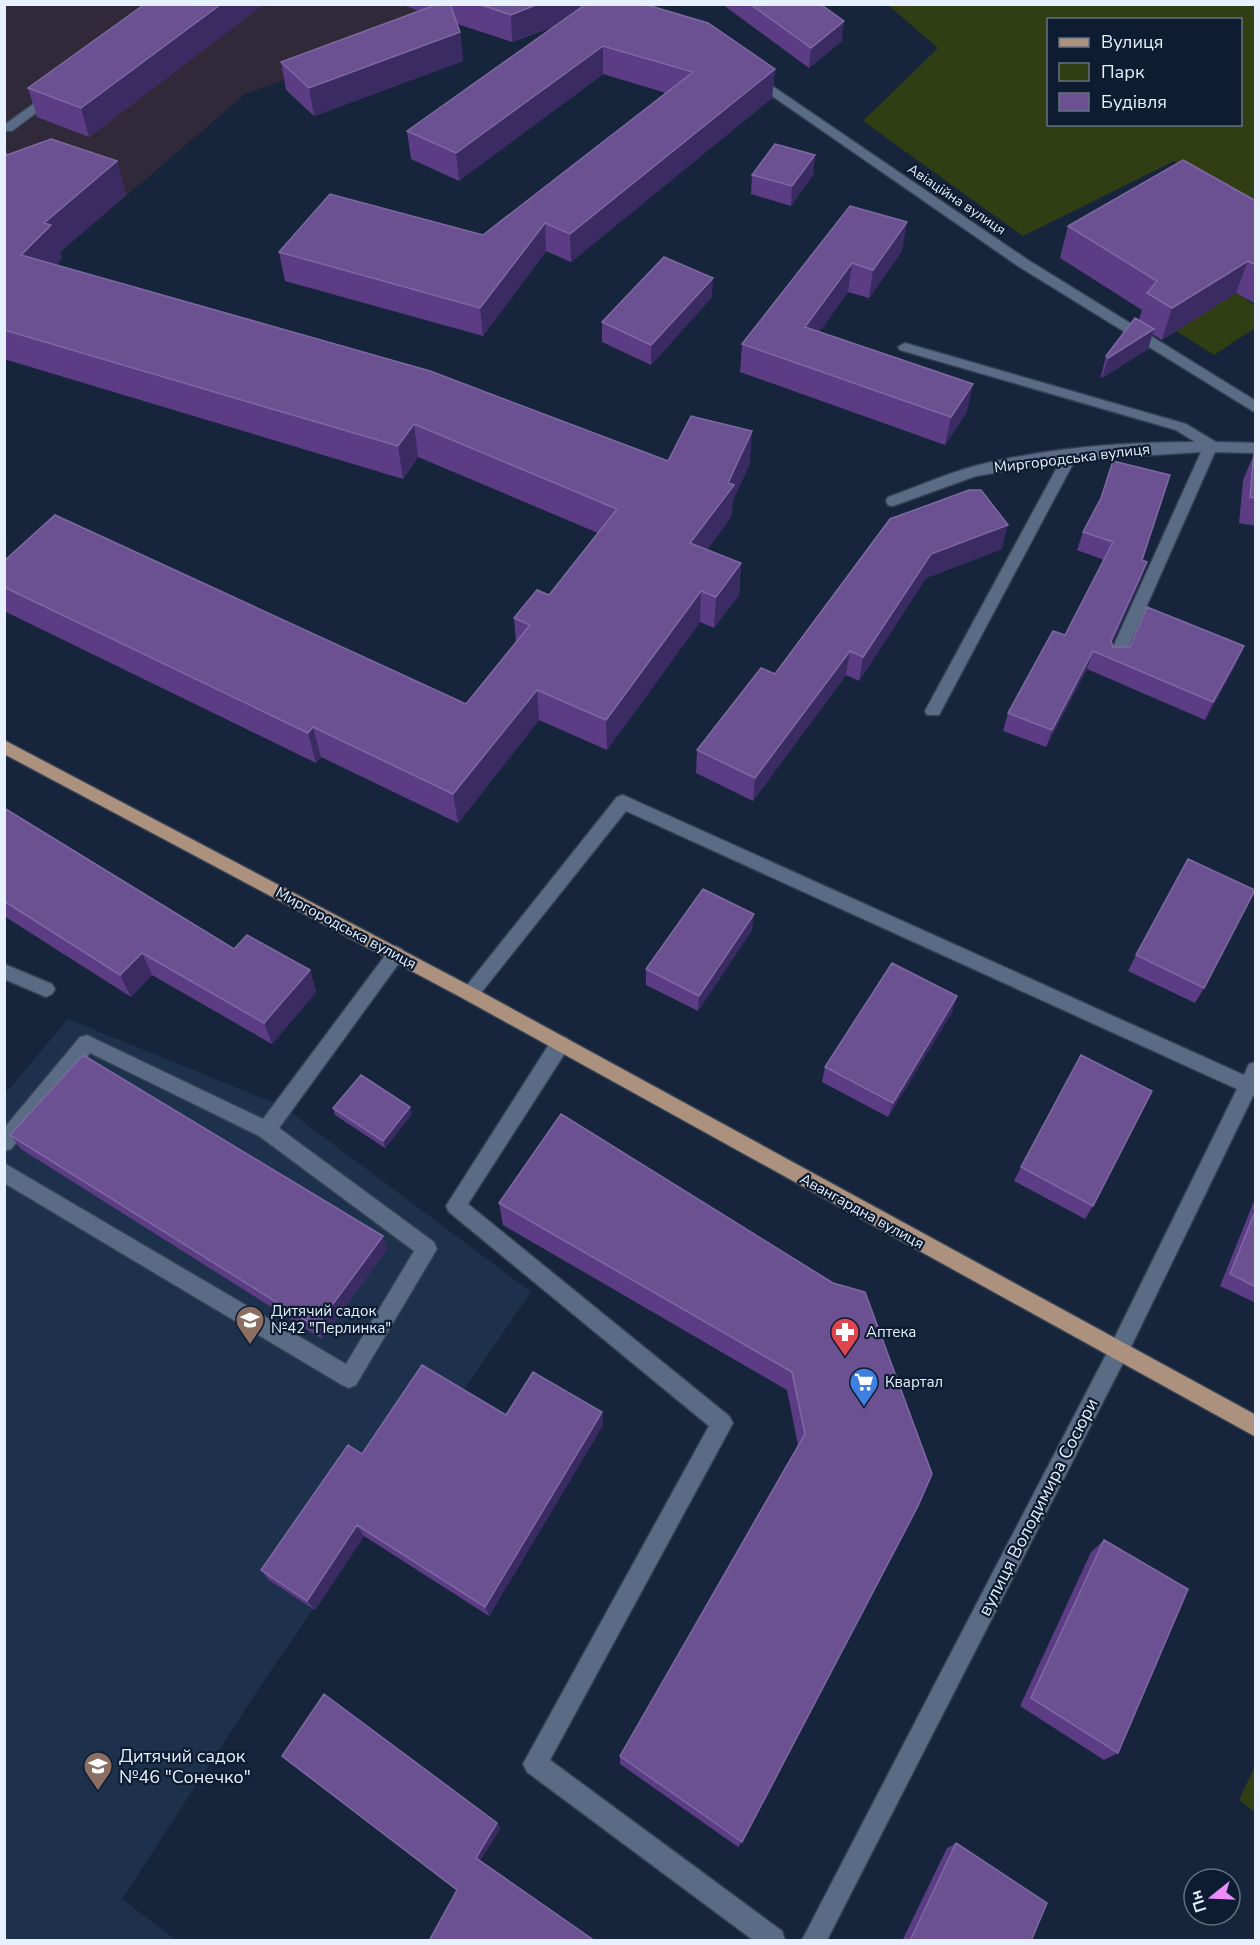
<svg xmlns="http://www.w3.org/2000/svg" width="1260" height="1945" viewBox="0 0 1260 1945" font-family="'Nunito Sans',sans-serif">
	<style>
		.industrial { fill: #2f2939 }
		.built { fill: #1e314c }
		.green { fill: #313d13; fill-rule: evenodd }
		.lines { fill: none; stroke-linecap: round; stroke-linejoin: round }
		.minor-casing { stroke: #344052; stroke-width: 3 }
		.major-casing { stroke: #344052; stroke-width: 3 }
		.minor { fill: #5a6c85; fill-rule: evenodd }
		.major { fill: #ac927e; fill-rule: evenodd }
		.wall { fill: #5c3d85 }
		.shaded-wall { fill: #3a2b62 }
		.building { fill: #6b5092; stroke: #7e69a3; stroke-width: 1.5 }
		.labels { text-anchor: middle; stroke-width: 4.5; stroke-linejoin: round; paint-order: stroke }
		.far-street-label { font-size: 14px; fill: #e6f0ff; stroke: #0d1c30 }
		.street-label { font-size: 15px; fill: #e6f0ff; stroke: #0d1c30 }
		.poi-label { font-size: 15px; fill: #e6f0ff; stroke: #0d1c30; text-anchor: start }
		.near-street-label { font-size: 18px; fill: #e6f0ff; stroke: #0d1c30 }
		.near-poi-label { font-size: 18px; fill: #e6f0ff; stroke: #0d1c30; text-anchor: start }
	</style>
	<rect width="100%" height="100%" fill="#16253b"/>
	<!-- industrial -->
	<path class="industrial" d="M4 5H496L245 94 97 221 5 195Z"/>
	<!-- built -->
	<path class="built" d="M68 1019 282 1106 531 1292 261 1685 122 1899 176 1940H5V1094Z"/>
	<!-- green -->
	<path class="green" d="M888 5H1255V205L1174 161 1023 236 863 121 938 48ZM1048 20H1240V124H1048Z
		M1236 293 1255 305V328L1214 355 1176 331Z
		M1255 1766 1256 1812H1255L1239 1800Z"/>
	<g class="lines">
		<!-- minor casing -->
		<g class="minor-casing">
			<path id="minor" d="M753 73 1028 260 1256 401V413L1018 266 749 80V74Z
				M50 92 60 95 12 131H4V125Z
				M905 343 1186 424 1216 442 1256 443V453L1215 452 1121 664H1109L1107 660 1201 452 1075 460 939 715H927L925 711 1060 462 976 476 893 506 888 505 886 501 888 497C917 487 945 474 975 466 1045 448 1123 442 1195 442L1176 430 900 350 898 347Z
				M623 795 1244 1075 1249 1064 1256 1062V1097L1253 1096 1125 1359 827 1940H802L1111 1345 1237 1089 626 811 476 999 470 1002 464 999 461 994 464 989 617 797Z
				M396 946 402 949 405 954 402 959 279 1128 434 1242 437 1249 356 1385 349 1388 342 1385 4 1183V1163L346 1364 414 1251 259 1136 90 1053 11 1149 4 1151V1128L80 1037 87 1035 263 1119 390 949Z
				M4 964 52 984 55 989 52 994 46 997 4 979Z
				M560 1036 567 1038 569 1044 567 1050 468 1204 729 1416 733 1423 550 1760 782 1931 785 1940H753L527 1772 523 1764 709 1426 449 1212 446 1206 553 1038Z"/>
		</g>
		<!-- major casing -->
		<g class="major-casing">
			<path id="major" d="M4 740 476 989 1256 1415V1437L464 999 4 754Z"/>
		</g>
		<!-- minor -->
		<use href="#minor" class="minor"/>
		<!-- major -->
		<use href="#major" class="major"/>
	</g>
	<!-- wall -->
	<path class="wall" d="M145 4H264L89 137 37 117 28 88Z
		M400 4H585V5L775 69 772 98 571 262 546 251 483 336 285 281 279 252 483 235 666 93 603 74 459 181 411 159 407 131 556 26 512 42 457 24 460 32 463 61 314 116 286 90 281 62 420 11Z
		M722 4H820L842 41 809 68Z
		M4 151 7 155 117 161 126 195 60 252 62 258 56 265 668 461 750 463 733 500 731 517 707 550 741 563 739 595 714 628 700 622 607 750 539 720 458 823 321 757 316 763 4 611V561L466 704 516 643 514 618 549 595 598 533 418 457 403 479 4 359Z
		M815 155 813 175 791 206 751 194 752 175Z
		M1256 201V304L1236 293 1162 340 1152 334 1148 349 1102 378 1101 376 1106 356 1139 320 1142 310 1060 258 1068 226Z
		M850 206 902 251 869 298 848 292 819 332 967 412 945 445 740 372 742 344Z
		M712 297 651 365 602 342V322Z
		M1254 454H1256V526L1239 523 1243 480Z
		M1101 498 1142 560 1147 562 1140 581 1112 643 1113 647 1244 646 1236 664 1205 720 1087 669 1046 747 1003 731 1008 713 1065 635 1104 560 1077 550 1083 532Z
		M890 519 1002 549 926 578 859 681 846 675 753 801 696 773 697 750 775 674Z
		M4 808 234 949 310 970 316 992 272 1044 152 975 131 997 4 916Z
		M752 930 698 1011 646 985V969Z
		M1136 955 1204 988 1195 1003 1128 971Z
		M957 996 952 1012 888 1117 822 1082 825 1067Z
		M333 1108 412 1114 385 1148 335 1115Z
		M10 1135 383 1236 387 1249 322 1339 21 1149Z
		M1021 1167 1093 1206 1085 1219 1014 1181Z
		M1256 1196V1303L1220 1286Z
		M499 1203 833 1283 742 1842 738 1847 620 1764V1756L798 1445 787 1390 503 1225Z
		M602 1412 603 1425 489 1616 364 1536 315 1610 269 1580 261 1570 362 1454Z
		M1104 1540 1118 1753 1104 1760 1020 1706 1091 1552Z
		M956 1843 1031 1941H902L947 1848Z"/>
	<!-- shaded-wall -->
	<path class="shaded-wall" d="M221 4H264L89 137 81 108Z
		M538 4H585V15L512 42 511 15Z
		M844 21 842 41 809 68 811 48Z
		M460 32 463 61 314 116 309 88Z
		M603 46V74L459 181 456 153Z
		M775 69 772 98 571 262 570 234Z
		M815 155 813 175 791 206 792 186Z
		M117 161 126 195 60 252 62 258 33 288 21 255 44 223Z
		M907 222 902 251 869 298 873 270Z
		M545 223 546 251 483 336 480 308Z
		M1248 261 1236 293 1162 340 1172 308Z
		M852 263 848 292 802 355 805 327Z
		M713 278 712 297 651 365V345Z
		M1154 329 1148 349 1102 378 1108 358Z
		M973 384 967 412 945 445 951 417Z
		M414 424 418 457 403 479 398 446Z
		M752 431 750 463 733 500 731 517 689 575 690 543 728 483Z
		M1008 525 1002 549 926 578 859 681 863 657 931 554Z
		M1147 562 1140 581 1105 659 1111 641Z
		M741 563 739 595 714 628 716 597Z
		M701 591 700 622 607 750 606 720Z
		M1244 646 1236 664 1205 720 1213 702Z
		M850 651 846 675 753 801 755 778Z
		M1093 651 1087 669 1046 747 1052 730Z
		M537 690 539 720 458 823 453 794Z
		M313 727 321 757 316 763 308 733Z
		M754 914 752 930 698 1011 699 996Z
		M142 953 152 975 131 997 120 975Z
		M310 970 316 992 272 1044 264 1023Z
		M957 996 952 1012 888 1117 893 1103Z
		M410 1107 412 1114 385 1148 383 1141Z
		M383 1236 387 1249 322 1339 316 1327Z
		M602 1412 603 1425 489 1616 485 1607Z
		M357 1525 364 1536 315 1610 307 1601Z
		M497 1823 501 1828 480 1861 476 1858Z"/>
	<!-- building -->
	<path class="building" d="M145 4H221L81 108 28 88Z
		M438 4H450L460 32 309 88 281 62Z
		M479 4H538L511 15Z
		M586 4H644L708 23 775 69 570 234 545 223 480 308 279 252 330 194 483 235 693 72 603 46 456 153 407 131Z
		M750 4H820L844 21 811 48Z
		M51 139 117 161 44 223 51 225 21 255 430 371 668 461 691 416 752 431 728 483 734 485 690 543 741 563 716 597 701 591 606 720 537 690 453 794 313 727 308 733 4 587V561L55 515 466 704 530 625 514 618 537 590 549 595 617 509 414 424 398 446 4 330V151L7 155Z
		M775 144 815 155 792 186 752 175Z
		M1183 160 1256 201V265L1248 261 1172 308 1147 293 1157 281 1068 226Z
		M850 206 907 222 873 270 852 263 805 327 973 384 951 417 742 344Z
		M664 257 713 278 651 345 602 322Z
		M1135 318 1154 329 1108 358 1106 356Z
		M1254 454H1256V498L1250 497Z
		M1113 461 1170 475 1142 560 1147 562 1111 641 1113 647H1130L1147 607 1244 646 1213 702 1093 651 1052 730 1008 713 1053 631 1065 635 1113 542 1083 532 1101 498Z
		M969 490H981L1008 525 931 554 863 657 850 651 755 778 697 750 761 668 775 674 890 519Z
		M4 808 234 949 247 935 310 970 264 1023 142 953 120 975 4 901Z
		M1188 859 1255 890 1204 988 1136 955Z
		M703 889 754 914 699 996 646 969Z
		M892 963 957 996 893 1103 825 1067Z
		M83 1055 383 1236 316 1327 10 1135Z
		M1081 1055 1152 1091 1093 1206 1021 1167Z
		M361 1075 410 1107 383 1141 333 1108Z
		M561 1114 833 1283 865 1292 932 1474 918 1506 742 1842 620 1756 805 1434 792 1372 499 1203Z
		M1256 1209V1287L1230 1274Z
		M422 1365 506 1415 533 1372 602 1412 485 1607 357 1525 307 1601 261 1570 348 1445 362 1454Z
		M1104 1540 1188 1589 1118 1753 1031 1698Z
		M324 1694 497 1823 476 1858 595 1941H429L457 1890 282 1756Z
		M956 1843 1047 1903 1031 1941H910Z"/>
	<!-- icons -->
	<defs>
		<g id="school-pin" transform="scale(1.5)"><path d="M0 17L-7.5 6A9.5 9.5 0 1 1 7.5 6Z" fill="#8d6e63" stroke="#0d1c30"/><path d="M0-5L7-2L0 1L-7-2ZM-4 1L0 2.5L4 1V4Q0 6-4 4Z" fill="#fff"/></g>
		<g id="pharmacy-pin" transform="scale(1.5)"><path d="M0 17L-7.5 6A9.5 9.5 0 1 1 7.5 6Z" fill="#e0444e" stroke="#0d1c30"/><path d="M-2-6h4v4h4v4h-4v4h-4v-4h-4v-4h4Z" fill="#fff"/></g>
		<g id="supermarket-pin" transform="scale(1.5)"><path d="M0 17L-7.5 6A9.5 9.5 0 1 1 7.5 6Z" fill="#3f7fe0" stroke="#0d1c30"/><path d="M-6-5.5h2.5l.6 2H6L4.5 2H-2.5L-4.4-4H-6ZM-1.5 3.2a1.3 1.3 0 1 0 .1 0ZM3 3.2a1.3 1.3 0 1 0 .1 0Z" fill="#fff"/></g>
	</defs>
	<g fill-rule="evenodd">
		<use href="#school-pin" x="250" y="1320"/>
		<use href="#pharmacy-pin" x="845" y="1332"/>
		<use href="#supermarket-pin" x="864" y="1382"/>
		<use href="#school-pin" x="98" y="1766"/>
	</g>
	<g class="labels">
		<!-- far-street labels -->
		<g class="far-street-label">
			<text transform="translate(957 199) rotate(34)" y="5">Авіаційна вулиця</text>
		</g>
		<!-- street labels -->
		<g class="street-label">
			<text transform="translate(1072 458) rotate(-7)" y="5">Миргородська вулиця</text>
			<text transform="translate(346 928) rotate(28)" y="5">Миргородська вулиця</text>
			<text transform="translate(862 1211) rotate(29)" y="5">Авангардна вулиця</text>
		</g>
		<!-- poi labels -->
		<g class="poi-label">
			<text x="271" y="1316">Дитячий садок<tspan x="271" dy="17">№42 "Перлинка"</tspan></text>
			<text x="866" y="1337">Аптека</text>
			<text x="885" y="1387">Квартал</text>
		</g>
		<!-- near-street labels -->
		<g class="near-street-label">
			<text transform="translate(1038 1507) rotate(-63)" y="6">вулиця Володимира Сосюри</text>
		</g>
		<!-- near-poi labels -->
		<g class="near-poi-label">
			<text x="119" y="1762">Дитячий садок<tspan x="119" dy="21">№46 "Сонечко"</tspan></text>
		</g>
	</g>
	<!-- border -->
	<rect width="1260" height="1945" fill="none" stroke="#e6f0ff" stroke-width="12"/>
	<!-- legend -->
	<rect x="1047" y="18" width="195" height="108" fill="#0d1c30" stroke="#647183" stroke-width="1.5"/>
	<rect x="1059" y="38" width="30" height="9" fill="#ac927e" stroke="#647183" stroke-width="1.5"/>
	<text x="1101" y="48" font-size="18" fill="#e6f0ff">Вулиця</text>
	<rect x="1059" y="63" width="30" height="18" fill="#313d13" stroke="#647183" stroke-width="1.5"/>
	<text x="1101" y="78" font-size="18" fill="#e6f0ff">Парк</text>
	<rect x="1059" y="93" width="30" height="18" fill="#6b5092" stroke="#647183" stroke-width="1.5"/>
	<text x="1101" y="108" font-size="18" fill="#e6f0ff">Будівля</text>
	<!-- north arrow -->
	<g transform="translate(1212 1897) rotate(252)"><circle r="28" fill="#0d1c30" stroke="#647183" stroke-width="1.5"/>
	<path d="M0-4.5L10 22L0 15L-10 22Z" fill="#ec8cfa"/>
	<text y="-9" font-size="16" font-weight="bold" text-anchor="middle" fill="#e6f0ff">Пн</text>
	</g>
</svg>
